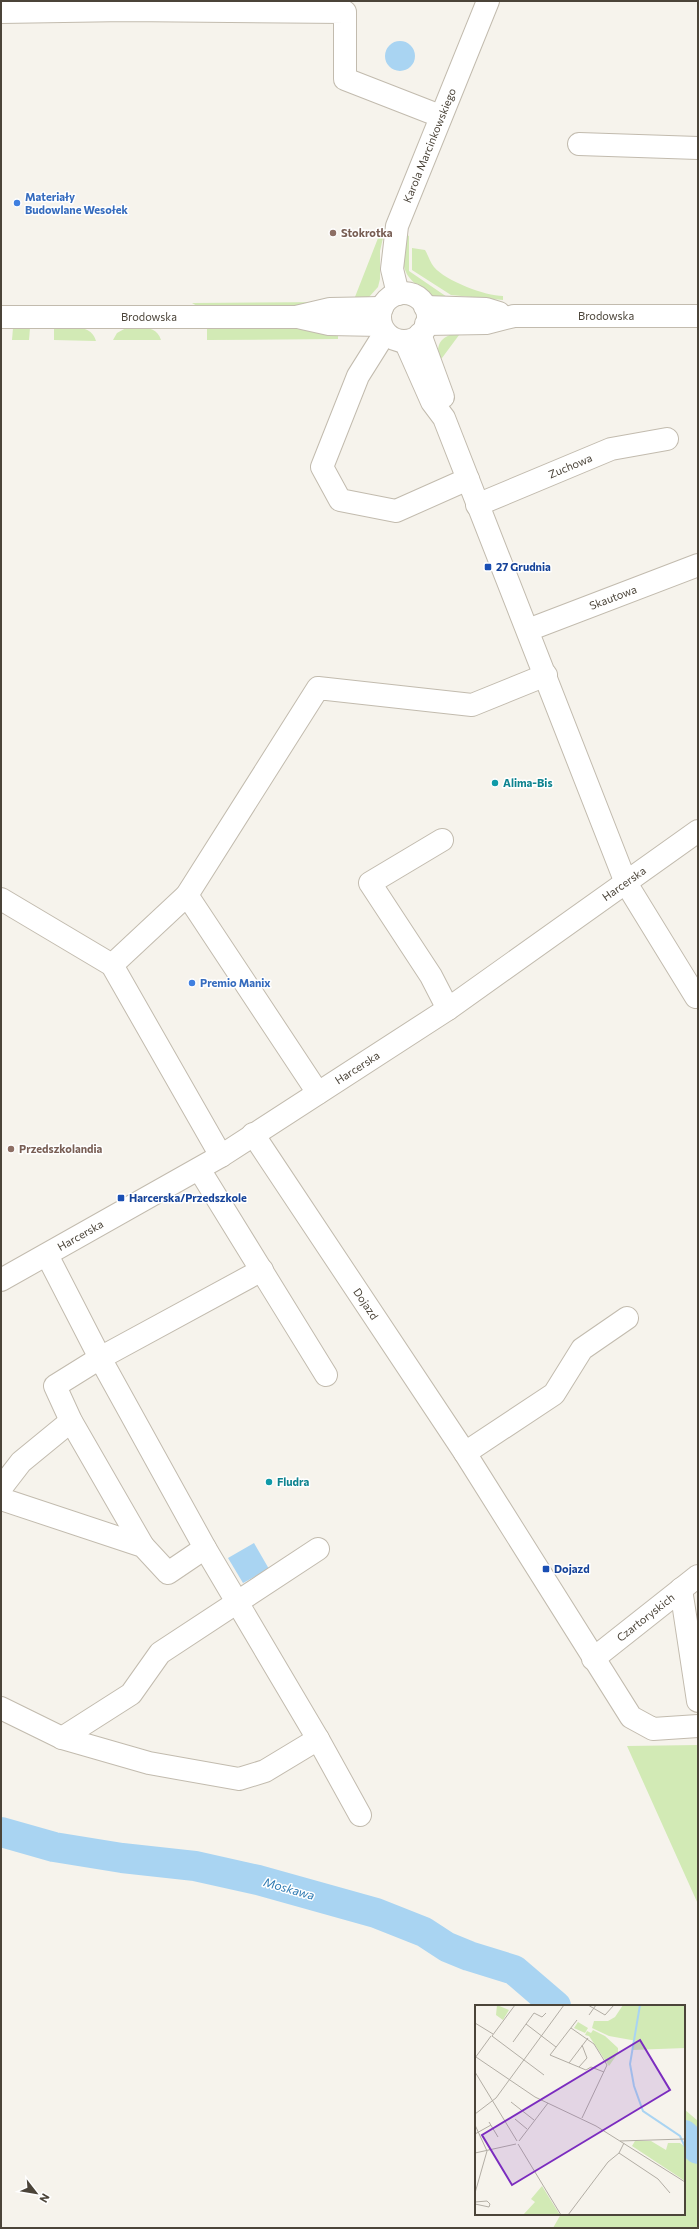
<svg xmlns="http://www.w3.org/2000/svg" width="699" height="2229" viewBox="0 0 699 2229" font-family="Commissioner,sans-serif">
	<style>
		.green { fill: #d2eab5 }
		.water { fill: #a9d4f2 }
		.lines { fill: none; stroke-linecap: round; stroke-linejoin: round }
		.river { stroke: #a9d4f2; stroke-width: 30 }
		.minor-casing { stroke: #c2bbae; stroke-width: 24 }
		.minor { stroke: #fff; stroke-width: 22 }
		.shop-dot { fill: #3f7fe0; stroke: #fff; stroke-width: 1.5 }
		.education-dot { fill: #8d6e63; stroke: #fff; stroke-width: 1.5 }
		.transit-dot { fill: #1a4fb4; stroke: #fff; stroke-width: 1.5 }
		.culture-dot { fill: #0f9aa8; stroke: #fff; stroke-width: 1.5 }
		.labels { text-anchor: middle; stroke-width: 3; stroke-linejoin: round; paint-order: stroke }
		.street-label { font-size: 11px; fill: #4b4439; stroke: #fff }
		.shop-label { font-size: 11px; font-weight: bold; fill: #366cbe; stroke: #fff; text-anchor: start }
		.education-label { font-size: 11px; font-weight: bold; fill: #785e54; stroke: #fff; text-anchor: start }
		.transit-label { font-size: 11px; font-weight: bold; fill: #164399; stroke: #fff; text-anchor: start }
		.culture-label { font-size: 11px; font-weight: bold; fill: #0d838f; stroke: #fff; text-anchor: start }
		.water-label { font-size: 12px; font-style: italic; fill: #2e7ab2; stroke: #fff }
		.inset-river { fill: none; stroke: #a9d4f2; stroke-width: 2 }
		.inset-road { fill: none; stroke: #b2ada4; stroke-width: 1 }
		.view { fill: #7b2cbf; fill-opacity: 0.15; stroke: #7b2cbf; stroke-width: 2 }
		.inset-edge { fill: none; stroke: #4b4439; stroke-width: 2 }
	</style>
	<rect width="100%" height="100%" fill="#f6f3ec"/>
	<!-- green -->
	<path class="green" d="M382 228 385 229 380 251V279L378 287 369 297 353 302Z
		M405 234 409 236V271L450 299C432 298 435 298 422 289 397 271 404 261 405 234Z
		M412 248 425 250C428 255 430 262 434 267 446 281 485 296 503 296V300L451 295 412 270Z
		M337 302 297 306H197L192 303Z
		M54 327C69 328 91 323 96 341L54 340Z
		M207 327H297L338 330V339L207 340Z
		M13 328H30L29 340H12Z
		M126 328C139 328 156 324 161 340H113L117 333Z
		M462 331 442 358 439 360C435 340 444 336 462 331Z
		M698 1745V1904L627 1746Z
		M684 2109 698 2121V2228H553L561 2214H684Z"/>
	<!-- water -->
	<path class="water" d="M385 56a15 15 0 1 1 30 0a15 15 0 1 1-30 0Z
		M254 1543 269 1569 243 1583 228 1558Z"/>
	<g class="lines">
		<!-- river -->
		<path class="river" d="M1 1832 54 1847 122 1858 195 1866 258 1880 376 1913 424 1932 447 1947 469 1956 514 1970 556 2006
			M684 2135 698 2149"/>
		<!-- minor casing -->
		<g class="minor-casing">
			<g id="minor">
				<path d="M1 12 126 10 345 12V79L440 116"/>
				<path d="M579 144 698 148"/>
				<circle cx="404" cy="317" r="24"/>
				<path id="s1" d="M398 294 392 269 397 226 488 1"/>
				<path d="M425 307 486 309 499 313"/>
				<path id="s2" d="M1 317H296L330 309 382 308"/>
				<path d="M302 318 329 324 380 325"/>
				<path id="s3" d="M426 324 486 323 514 316H698"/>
				<path d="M385 333 358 376 322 467 340 500 396 511 468 479"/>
				<path d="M420 334 443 397"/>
				<path d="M405 341 432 402 444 418 626 883 696 997"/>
				<path id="s4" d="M477 505 611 449 667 439"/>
				<path id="s5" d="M528 630 698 565"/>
				<path d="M442 840 370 883 431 976 448 1009"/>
				<path d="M187 895 318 1093"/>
				<path d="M1 899 112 965 221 1156"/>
				<path d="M112 965 187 895 318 688 472 705 546 675"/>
				<path id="s6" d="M253 1134 465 1453 631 1717 653 1729 698 1726"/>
				<path d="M199 1169 326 1375"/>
				<path d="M47 1255 100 1358 205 1548 318 1739 360 1815"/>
				<path id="s7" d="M1 1280 221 1156 448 1009 698 831"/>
				<path d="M465 1453 554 1394 582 1349 627 1318"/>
				<path d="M1 1488 21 1462 71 1421"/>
				<path d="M1 1499 143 1546 168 1573 205 1548"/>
				<path d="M143 1546 71 1421 55 1386 100 1358 262 1270"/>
				<path d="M681 1589 698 1701"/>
				<path id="s8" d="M593 1659 698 1576"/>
				<path d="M1 1708 62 1738 149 1763 239 1779 265 1771 318 1739"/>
				<path d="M62 1738 131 1694 160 1653 318 1549"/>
			</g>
		</g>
		<!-- minor -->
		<use href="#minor" class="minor"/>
	</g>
	<!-- markers -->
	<g class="shop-dot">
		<circle cx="17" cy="203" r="4"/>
		<circle cx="192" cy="983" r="4"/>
	</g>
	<g class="education-dot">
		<circle cx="333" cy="233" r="4"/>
		<circle cx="11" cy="1149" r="4"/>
	</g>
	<g class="transit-dot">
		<rect x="484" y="563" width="8" height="8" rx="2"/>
		<rect x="117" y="1194" width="8" height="8" rx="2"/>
		<rect x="542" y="1565" width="8" height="8" rx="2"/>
	</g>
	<g class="culture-dot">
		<circle cx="495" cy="783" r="4"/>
		<circle cx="269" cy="1482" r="4"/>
	</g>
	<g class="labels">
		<!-- street labels -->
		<g class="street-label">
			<text dy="4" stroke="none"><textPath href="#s1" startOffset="156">Karola Marcinkowskiego</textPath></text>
			<text dy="4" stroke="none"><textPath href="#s3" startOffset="181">Brodowska</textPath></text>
			<text dy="4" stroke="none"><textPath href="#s2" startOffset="148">Brodowska</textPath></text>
			<text dy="4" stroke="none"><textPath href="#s4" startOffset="101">Zuchowa</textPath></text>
			<text dy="4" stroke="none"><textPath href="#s5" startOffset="91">Skautowa</textPath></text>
			<text dy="4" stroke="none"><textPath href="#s7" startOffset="739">Harcerska</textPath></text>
			<text dy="4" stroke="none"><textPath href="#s7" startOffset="415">Harcerska</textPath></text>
			<text dy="4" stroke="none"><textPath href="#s7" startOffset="91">Harcerska</textPath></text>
			<text dy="4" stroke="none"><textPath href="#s6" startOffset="204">Dojazd</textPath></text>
			<text dy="4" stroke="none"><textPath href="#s8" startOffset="67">Czartoryskich</textPath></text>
		</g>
		<!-- shop labels -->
		<g class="shop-label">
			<text x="25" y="201">Materiały<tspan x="25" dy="13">Budowlane Wesołek</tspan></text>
			<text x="200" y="987">Premio Manix</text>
		</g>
		<!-- education labels -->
		<g class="education-label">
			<text x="341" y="237">Stokrotka</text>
			<text x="19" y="1153">Przedszkolandia</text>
		</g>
		<!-- transit labels -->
		<g class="transit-label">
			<text x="496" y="571">27 Grudnia</text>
			<text x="129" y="1202">Harcerska/Przedszkole</text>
			<text x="554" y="1573">Dojazd</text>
		</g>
		<!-- culture labels -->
		<g class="culture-label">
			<text x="503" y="787">Alima-Bis</text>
			<text x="277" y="1486">Fludra</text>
		</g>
		<!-- water labels -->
		<g class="water-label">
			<text transform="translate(289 1889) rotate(16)" y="4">Moskawa</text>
		</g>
	</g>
	<!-- overview -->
	<g transform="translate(475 2005)">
		<rect width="210" height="210" fill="#f6f3ec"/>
		<path d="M22 0 34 5 28 15 21 10ZM148 0H210V43L157 45 158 36H162L134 31 117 23 119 16H133L140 12ZM103 17 113 23 110 28 99 23ZM118 25 130 31 143 43V48L134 61 114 31 110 30 112 26 116 28ZM160 136H176L191 145 193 138H205L210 142V176L157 141ZM67 181 85 210H48L60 197 56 194Z" fill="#d2eab5"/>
		<path class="inset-river" d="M165 0 155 59 159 81 168 106 205 131 210 142"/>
		<path class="inset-road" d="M113 0 130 10 139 0M114 10 121 0M102 15 75 50 111 65 116 62 129 67M0 18 18 29M51 19 81 42M96 23 119 39 132 60 107 113M17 31 69 70M17 31 40 0M38 37 59 8 67 12 71 8M1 52 60 92 121 121 210 177M0 53 16 31M94 58 113 33M104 62 112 53 107 40M0 67 42 136M36 97 59 115M0 109 21 93 89 0M40 114 52 124M14 117 23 132M0 120 12 146 0 188M0 129 16 120M44 136 73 98M145 136 209 134M43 139 86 210M0 148 41 139M144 148 183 174 195 188M0 197 12 196 15 199 14 202 0 199M93 210 133 157 144 148 149 138"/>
		<path class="view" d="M165 35 195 85 37 180 7 130Z"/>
		<rect width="210" height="210" class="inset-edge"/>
	</g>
	<!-- border -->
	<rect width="699" height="2229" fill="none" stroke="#4b4439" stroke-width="4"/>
	<!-- north arrow -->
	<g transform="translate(36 2193) rotate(121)" stroke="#ffffff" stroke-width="3" paint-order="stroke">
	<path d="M0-3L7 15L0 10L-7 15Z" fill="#4b4439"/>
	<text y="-6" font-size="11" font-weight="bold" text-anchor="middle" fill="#4b4439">N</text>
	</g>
</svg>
